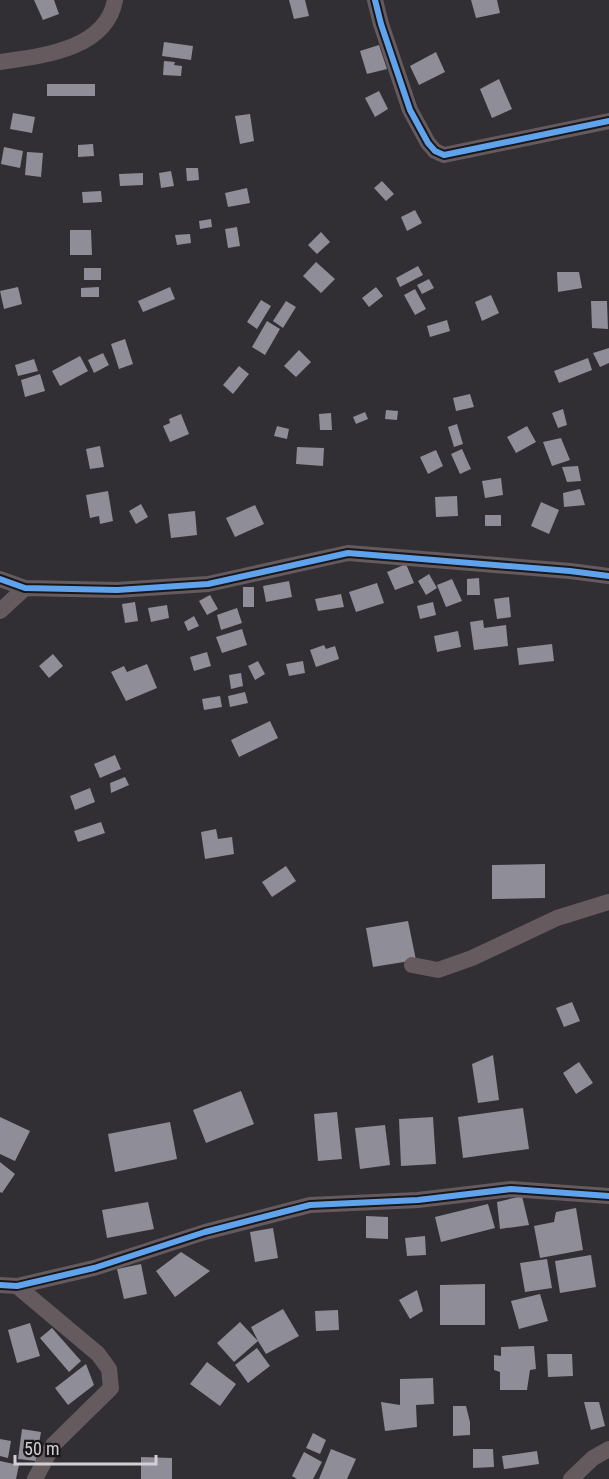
<svg xmlns="http://www.w3.org/2000/svg" width="609" height="1479" viewBox="0 0 609 1479" font-family="'Roboto Condensed',sans-serif">
	<style>
		.building { fill: #8f8d98 }
		.lines { fill: none; stroke-linecap: round; stroke-linejoin: round }
		.street { stroke: #655a5e; stroke-width: 16 }
		.cycleway-casing { stroke: #19171a; stroke-width: 10 }
		.cycleway { stroke: #60a3ed; stroke-width: 6 }
	</style>
	<rect width="100%" height="100%" fill="#312f33"/>
	<!-- building -->
	<path class="building" d="M34 0H54L59 14 43 20Z
		M289 0H305L309 16 294 19Z
		M471 0H497L500 13 476 18Z
		M164 42 193 46 191 60 162 56Z
		M379 45 387 69 367 74 360 51Z
		M436 52 445 72 419 85 410 66Z
		M164 61 175 62 174 65 182 66 181 76 163 75Z
		M499 79 512 109 492 118 480 89Z
		M47 84H95V96H47Z
		M379 91 388 109 375 117 365 98Z
		M13 113 35 117 32 133 10 129Z
		M250 114 254 141 240 144 235 116Z
		M93 144 94 156 78 157V145Z
		M4 147 23 151 20 168 1 164Z
		M27 152 43 153 41 177 25 175Z
		M186 168H198L199 180 187 181Z
		M171 171 174 186 161 188 159 173Z
		M143 173V185L120 186 119 174Z
		M382 181 394 194 386 201 374 188Z
		M247 188 250 203 228 207 225 193Z
		M101 191 102 202 83 203 82 192Z
		M415 210 422 223 407 231 401 217Z
		M211 219 212 227 200 229 199 221Z
		M237 227 240 246 228 248 225 229Z
		M70 230H91L92 255H70Z
		M321 232 330 242 317 254 308 245Z
		M190 234 191 243 177 245 175 235Z
		M316 262 335 279 321 293 303 276Z
		M418 266 423 275 400 287 396 278Z
		M84 268H101V280H84Z
		M557 272H579L582 288 558 292Z
		M429 279 434 288 422 294 417 285Z
		M18 287 22 304 4 309 0 291Z
		M99 287V297H81V288Z
		M170 287 175 299 143 312 138 301Z
		M376 287 383 296 369 307 362 298Z
		M415 289 426 309 415 315 404 295Z
		M491 295 499 313 482 321 475 302Z
		M261 300 271 306 257 329 247 322Z
		M286 301 296 307 283 328 273 321Z
		M591 301H607L608 329 592 328Z
		M447 320 450 331 430 337 427 326Z
		M267 321 280 329 265 355 252 347Z
		M125 339 133 364 119 369 111 344Z
		M609 348V363L600 367 593 353Z
		M299 350 311 362 296 377 284 366Z
		M103 353 109 365 94 373 88 360Z
		M80 356 88 371 60 386 52 371Z
		M588 358 592 370 559 383 554 371Z
		M34 359 38 371 18 376 15 365Z
		M239 366 249 374 233 394 223 385Z
		M40 374 45 391 25 397 21 380Z
		M470 394 474 407 456 411 453 398Z
		M563 409 567 425 558 428 552 413Z
		M386 410 398 411 397 420 385 419Z
		M365 412 368 419 356 424 353 417Z
		M331 413 332 430H320L319 414Z
		M181 414 189 434 170 442 163 426 170 423 169 419Z
		M457 424 463 444 454 447 448 427Z
		M277 426 289 429 287 439 274 436Z
		M527 426 536 442 516 453 507 437Z
		M561 438 570 460 552 466 543 442Z
		M100 446 104 467 90 469 86 449Z
		M297 447 324 448 323 466 296 464Z
		M462 449 471 469 460 474 451 454Z
		M436 450 443 466 428 474 420 457Z
		M578 466 581 481 567 482 562 467Z
		M501 478 503 495 485 498 482 481Z
		M580 489 585 505 564 507 563 493Z
		M108 491 113 521 100 524 99 516 90 518 86 495Z
		M457 496 458 516 436 517 435 497Z
		M541 502 559 510 549 534 531 526Z
		M141 504 148 517 136 524 129 511Z
		M255 505 264 524 235 537 226 518Z
		M195 511 197 535 171 538 168 514Z
		M485 515H501V526H485Z
		M406 564 414 583 395 590 387 572Z
		M429 574 437 588 426 595 418 581Z
		M479 578 480 595H467V579Z
		M452 579 462 601 446 607 437 585Z
		M289 581 292 597 266 602 263 586Z
		M377 583 384 603 356 612 349 592Z
		M243 587H254V607H243Z
		M341 594 344 607 318 611 315 599Z
		M210 595 218 609 207 615 199 601Z
		M509 597 511 617 497 619 494 599Z
		M135 602 138 621 125 623 122 604Z
		M433 602 436 615 420 619 417 606Z
		M167 605 169 618 151 622 148 608Z
		M237 608 242 623 221 630 217 615Z
		M194 616 199 626 188 631 184 622Z
		M483 620 484 628 506 625 508 646 474 650 470 622Z
		M242 629 247 645 222 653 216 637Z
		M458 631 461 647 437 652 434 636Z
		M552 644 554 661 519 665 517 648Z
		M324 645 326 649 335 646 339 659 316 667 310 650Z
		M207 652 211 666 194 671 190 657Z
		M53 654 63 666 49 678 39 666Z
		M258 661 265 674 255 680 248 666Z
		M303 661 305 673 289 676 286 664Z
		M147 664 157 688 126 701 111 672 124 666 127 672Z
		M241 673 243 686 231 689 229 675Z
		M245 692 248 703 230 707 228 696Z
		M220 696 222 707 204 710 202 699Z
		M270 721 278 738 239 757 231 740Z
		M115 755 121 769 100 778 94 764Z
		M125 777 129 785 111 793 110 783Z
		M90 788 95 802 75 810 70 796Z
		M101 822 105 833 78 842 74 831Z
		M216 829 218 839 232 837 234 854 205 859 201 832Z
		M545 864V898L492 899V865Z
		M286 866 296 881 272 897 262 882Z
		M408 921 416 960 373 967 366 928Z
		M572 1002 580 1021 564 1027 556 1008Z
		M493 1055 499 1100 478 1103 472 1064Z
		M579 1062 593 1083 576 1094 563 1073Z
		M241 1091 254 1124 206 1143 193 1110Z
		M523 1108 529 1149 463 1158 458 1117Z
		M337 1112 342 1159 318 1161 314 1114Z
		M0 1117 30 1131 15 1161 0 1154Z
		M433 1117 436 1164 401 1166 399 1119Z
		M170 1122 177 1159 115 1172 108 1134Z
		M385 1125 390 1165 360 1169 355 1128Z
		M0 1162 15 1174 2 1193 0 1192Z
		M522 1196 529 1225 500 1229 497 1202Z
		M148 1202 154 1229 107 1238 102 1210Z
		M488 1204 495 1228 441 1242 435 1217Z
		M576 1208 583 1250 540 1258 534 1226 554 1222 556 1212Z
		M366 1216 388 1217V1239L366 1238Z
		M273 1228 278 1258 255 1262 250 1232Z
		M425 1236 426 1255 407 1256 405 1238Z
		M181 1252 210 1271 175 1297 156 1271Z
		M591 1255 596 1287 560 1293 555 1261Z
		M547 1259 552 1288 525 1292 520 1263Z
		M141 1264 147 1294 124 1299 117 1269Z
		M485 1284V1325H440V1285Z
		M417 1290 423 1311 410 1319 399 1300Z
		M540 1294 548 1321 519 1329 511 1301Z
		M283 1309 299 1336 266 1354 258 1341 234 1362 217 1343 240 1322 258 1341 251 1327Z
		M338 1310 339 1330 316 1331 315 1311Z
		M30 1323 40 1356 17 1363 8 1330Z
		M52 1328 81 1361 69 1372 40 1338Z
		M534 1346 536 1369 530 1370 527 1390H500V1372L494 1370V1355L501 1356V1347Z
		M257 1348 270 1366 248 1383 235 1365Z
		M547 1354H572L573 1376 548 1377Z
		M207 1362 236 1384 220 1406 190 1384Z
		M86 1364 94 1385 68 1405 55 1388Z
		M433 1378 434 1404 416 1405 417 1427 385 1431 381 1402 400 1405V1379Z
		M584 1402H599L605 1426 591 1430Z
		M453 1406H466L470 1422V1435L453 1436Z
		M22 1429 41 1432 36 1461 18 1459Z
		M313 1433 326 1440 320 1454 306 1448Z
		M0 1439 11 1441 8 1458 0 1456Z
		M331 1449 356 1459 347 1479H319Z
		M473 1449H493L494 1467 473 1468Z
		M537 1451 539 1464 504 1469 502 1456Z
		M304 1452 322 1462 313 1479H297L292 1476Z
		M141 1457 172 1458V1479H141Z
		M0 1461 19 1465 16 1479H0Z"/>
	<g class="lines">
		<!-- street -->
		<path class="street" d="M375 0 381 24 410 110 428 143 435 151 444 155 609 121
			M0 62C41 56 106 50 115 0
			M0 579 25 588 117 590 208 584 348 553 570 571 609 576
			M0 611 25 588
			M412 965 438 970 472 958 557 918 609 902
			M0 1285 17 1286 94 1268 205 1232 310 1205 418 1200 511 1189 609 1196
			M17 1286 98 1354 109 1369 111 1388 53 1445 35 1479
			M571 1479 593 1458 609 1449"/>
		<!-- cycleway casing -->
		<g class="cycleway-casing">
			<path id="cycleway" d="M375 0 381 24 410 110 428 143 435 151 444 155 609 121
				M0 579 25 588 117 590 208 584 348 553 570 571 609 576
				M0 1285 17 1286 94 1268 205 1232 310 1205 418 1200 511 1189 609 1196"/>
		</g>
		<!-- cycleway -->
		<use href="#cycleway" class="cycleway"/>
	</g>
	<!-- scale -->
	<path d="M15 1455v9h141v-9" fill="none" stroke="#d3d0d5" stroke-width="3"/>
	<text x="24" y="1455" font-size="18" fill="#d3d0d5" stroke="#19171a" stroke-width="4.5" paint-order="stroke">50 m</text>
</svg>
